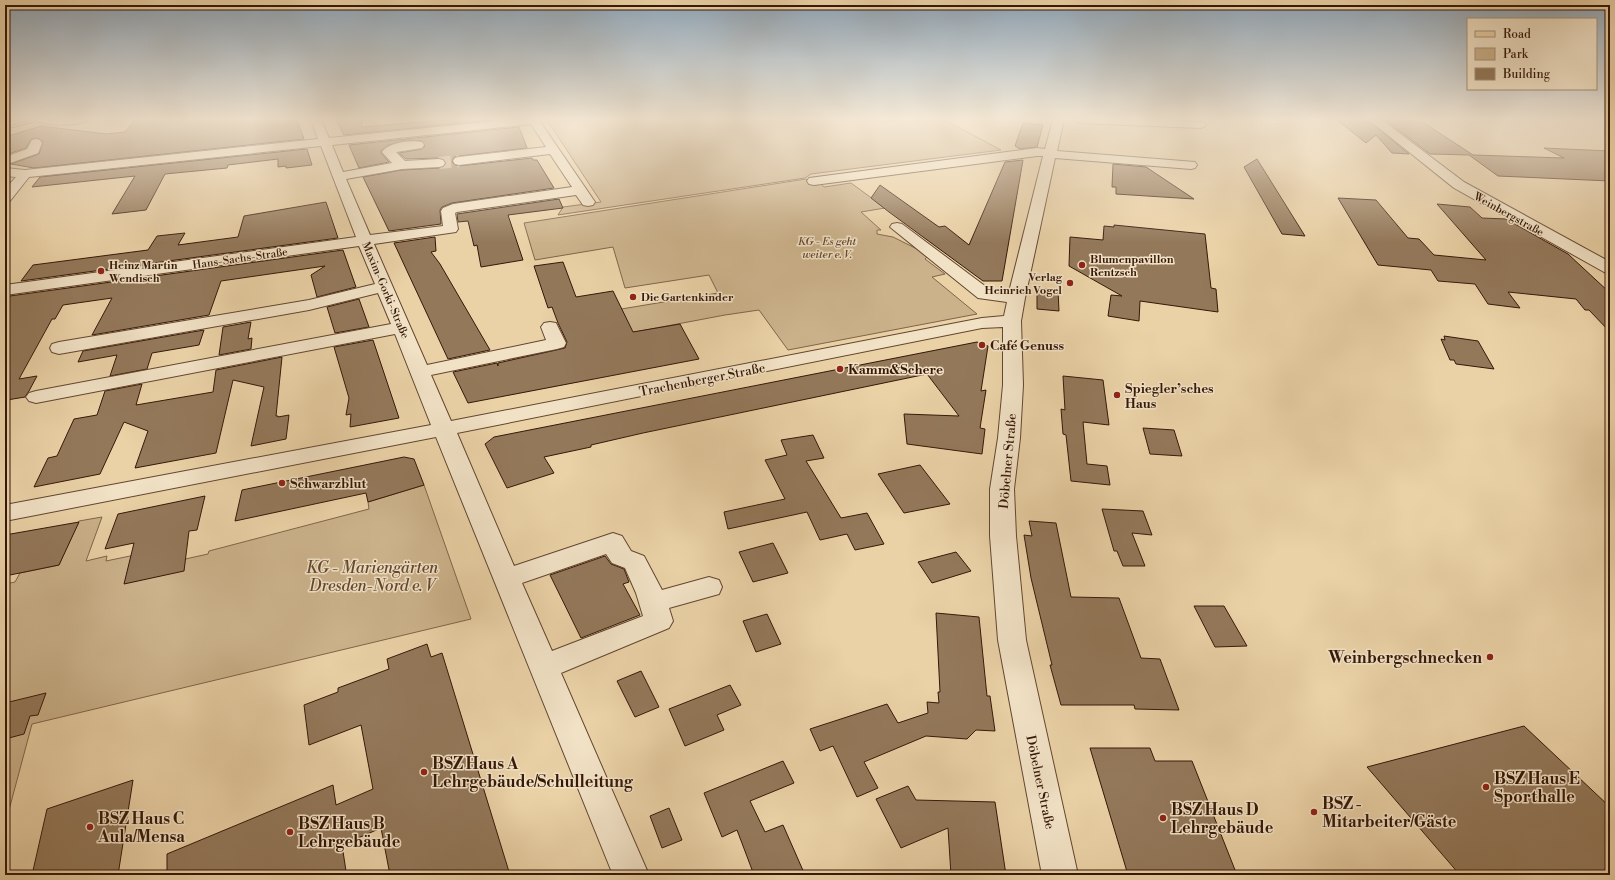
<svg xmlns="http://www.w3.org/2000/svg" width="1615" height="880" viewBox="0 0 1615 880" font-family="'Libre Bodoni',serif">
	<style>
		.green { fill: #cbb28b; stroke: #80654a }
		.building { fill: #93785a; stroke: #351808 }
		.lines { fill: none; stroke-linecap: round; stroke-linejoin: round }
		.minor-tunnel { stroke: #c6ac86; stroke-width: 12; stroke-dasharray: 12 6; stroke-linecap: butt }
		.minor-casing { stroke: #624630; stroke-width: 2 }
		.major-casing { stroke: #351808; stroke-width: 2 }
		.minor { fill: #f1e1c5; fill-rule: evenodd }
		.major { fill: #ead1a6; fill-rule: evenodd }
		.tram { stroke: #351808; stroke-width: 1 }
		.poi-dot { fill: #8f2418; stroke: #f1e1c5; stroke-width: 1.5 }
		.labels { text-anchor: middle; stroke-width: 3; stroke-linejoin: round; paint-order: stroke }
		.far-street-label { font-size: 11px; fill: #351808; stroke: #f1e1c5 }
		.far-park-label { font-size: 11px; font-style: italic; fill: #62462f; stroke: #f1e1c5 }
		.far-poi-label { font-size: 11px; font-weight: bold; fill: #351808; stroke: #f1e1c5; text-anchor: start }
		.poi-label { font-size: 13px; font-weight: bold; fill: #351808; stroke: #f1e1c5; text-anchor: start }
		.street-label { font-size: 13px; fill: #351808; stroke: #f1e1c5 }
		.near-park-label { font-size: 16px; font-style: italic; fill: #62462f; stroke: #f1e1c5 }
		.near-poi-label { font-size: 16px; font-weight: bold; fill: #351808; stroke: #f1e1c5; text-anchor: start }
	</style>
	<rect width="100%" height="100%" fill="#ead1a6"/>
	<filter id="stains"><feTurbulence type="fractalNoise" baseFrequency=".005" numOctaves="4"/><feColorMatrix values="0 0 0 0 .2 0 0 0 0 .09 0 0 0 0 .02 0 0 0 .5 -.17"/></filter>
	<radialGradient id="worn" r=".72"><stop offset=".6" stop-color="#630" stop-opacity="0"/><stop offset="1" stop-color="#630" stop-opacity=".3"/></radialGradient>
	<!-- green -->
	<path class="green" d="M547 120H945L1001 150 811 174 805 178 558 215 563 207 601 202Z
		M806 179 815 185 821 184 824 187 851 183 885 208 861 212 881 230H877V234L893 237 925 253 928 256 925 259 945 274 932 277 977 314 788 350 759 310 725 315 582 342 579 316 718 293 709 275 625 288 613 247 535 260 524 223Z
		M424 485 471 619 32 724 5 825V584L15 582 20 573 59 565 79 521 102 517 86 561 107 556 106 561 154 551 149 567 208 554 209 551 369 509 368 502Z"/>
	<!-- building -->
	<path class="building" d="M135 120H297L304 139 34 168 11 164 39 154 43 142 40 139 36 138 31 139 26 148 5 155V137L41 126 106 134 125 132Z
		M336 120H362V127L443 120H493L344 135Z
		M1337 120H1368L1409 154 1392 153 1376 135 1366 143Z
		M1385 120 1421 121 1473 155 1564 158 1544 148 1610 151V181L1498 176 1469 155 1430 154Z
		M1023 123 1043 125 1037 147 1020 149 1015 146Z
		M519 127 527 148 459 156 454 157 452 162 455 165 459 166 532 158 533 160H537L554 188 452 203 442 207 440 210 441 224 389 231 363 177 402 170 439 168 444 167 446 162 443 159 439 158 406 159 399 153 422 149 425 146 422 141 406 140 389 145 381 151V153L389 162 359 168 349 145Z
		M307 149 312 165 286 168V166L278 167V159L228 165 227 168 165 174 146 210 112 214 135 176 32 187 40 177Z
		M1257 159 1305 236 1282 234 1244 167Z
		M1023 160 1002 281H983L889 212 871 198 880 185 939 227 945 226 969 245 1005 162Z
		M1113 164 1146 167 1194 199 1116 194V187H1112Z
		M1338 198 1376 200 1408 238 1419 239 1434 255 1486 260 1437 204 1470 207 1482 218 1506 219 1568 254 1610 293V332L1589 310H1585L1576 299 1508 292 1520 308 1488 304 1475 284 1438 281 1431 270 1378 265Z
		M559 199 563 208 508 215 523 260 481 267 477 245 474 246 468 221 458 222 457 214Z
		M326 202 338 238 21 281 33 265 148 250 157 236 185 233 178 245 238 237 244 216Z
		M1114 225 1205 234 1211 288 1216 289 1218 312 1140 301 1139 321 1108 316 1111 295 1122 296 1069 266 1070 237 1103 240 1104 226 1114 227Z
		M435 237 436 251 431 252 440 264 490 350 448 359 394 243Z
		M343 250 356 287 317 297 311 275 325 266 221 281 209 315 92 335 112 298 63 305 55 319H52L19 379 37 376 29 391 25 397 7 400 5 403V303L10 296Z
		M563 262 576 297 613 291 633 332 680 324 699 359 468 403 453 372 497 363 498 366V363L565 348 567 342 558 323 552 307 548 308 534 266Z
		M1037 288 1058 290 1059 311 1037 309Z
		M359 299 369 327 335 333 327 307Z
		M251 322 248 339 252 338 251 349 219 355 223 327Z
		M204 330 199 345 152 353 147 369 110 376 117 355 78 362 83 351Z
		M1444 336 1478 341 1494 369 1456 364 1454 360H1450L1441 339 1445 340Z
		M373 340 399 418 350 427 351 414 346 415 349 398 334 347Z
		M977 342 988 346 981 391 986 390 980 428 985 429 982 454 907 444 904 414 959 416 927 374 643 433 591 445V447L544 457 554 473 507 488 485 444 494 437Z
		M282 357 276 416H278V417L289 415 286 439 251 446 264 387 233 380 216 453 135 468 148 431 124 422 100 474 34 487 48 458 57 456 74 419 97 415 105 391 142 384 136 405 213 392 216 370Z
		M1063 376 1103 380 1109 425 1083 422 1087 464 1107 466 1110 485 1071 481 1066 435 1063 434 1061 409 1065 410Z
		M1143 428 1174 430 1182 456 1150 454Z
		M813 435 824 458 806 461 841 518 867 513 884 544 855 550 847 534 820 540 807 512 728 529 724 512 785 499 765 460 787 455 781 440Z
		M404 457 414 459 424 485 368 502 366 493 235 521 242 490Z
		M920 465 950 504 904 513 878 474Z
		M205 496 197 530 189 531 184 571 124 584 134 543 105 549 118 514Z
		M1102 509 1143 511 1152 535 1132 533 1145 566H1123L1117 551H1114Z
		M1029 521 1056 523 1071 597 1119 598 1141 658 1160 659 1179 710 1135 709 1134 705H1061L1050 665H1052L1031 578 1024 535 1032 536Z
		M79 522 59 565 5 576V535Z
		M773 543 788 573 753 582 739 552Z
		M956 552 971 571 932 583 918 562Z
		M605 556 611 564 624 569 629 582 623 584 640 615 581 638 550 575Z
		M1194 606H1224L1247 646 1215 647Z
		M936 613 979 617 987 696H990L995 731 976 730 967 739 926 736 864 762 878 788 857 797 833 746 820 751 810 729 887 704 898 723 928 713 927 702 939 703 938 692H940Z
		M767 614 781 644 756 652 743 621Z
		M427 644 431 657 442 653 510 875H390L381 828 342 845 346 871 336 875H167V854L333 785 336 805 373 789 361 725 309 745 304 705 338 692V688L389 669 387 659Z
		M641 671 659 707 635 717 617 681Z
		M730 685 741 705 717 715 724 730 685 746 669 709Z
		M46 693 38 715 30 716 24 734 5 739V703Z
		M1524 726 1610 807V875H1460L1367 767Z
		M1090 748H1150L1155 761H1192L1237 875H1128Z
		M783 761 794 783 750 801 765 832 783 825 805 875H754L737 830 722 837 704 793Z
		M133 780 118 875H32L47 809Z
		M908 786 916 800 995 802 1006 875H951L948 828 901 848 876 799Z
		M669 808 682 840 662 848 650 816Z"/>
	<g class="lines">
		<!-- minor-tunnel -->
		<path class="minor-tunnel" d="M439 163 459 161"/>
		<!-- minor casing -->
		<g class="minor-casing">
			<path id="minor" d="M36 120H88C82 126 42 126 36 120Z
				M311 120H321L329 138 505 120H539L595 202 593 205 588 206 583 205 576 195 457 212 455 213 458 229 456 232 374 244 427 365 546 340 541 327 544 323 550 322 556 323 566 343 564 347 557 349 431 375 451 421 982 318 1004 316 1007 302 978 298 890 227 892 224 897 223 902 224 989 289 1009 292 1043 156H1037L814 185 809 184 807 181 809 178 1037 148 1045 149 1053 120H1064L1057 151 1195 162 1197 165 1195 168 1191 169 1055 158 1025 298 1021 321 1023 385 1020 438 1014 489 1016 536 1026 640 1078 875H1042L998 640 990 536V489L998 438 1003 385V327L982 328 457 433 514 566 613 533 622 536 631 551 644 556 662 590 709 577 719 580 722 587 719 594 669 608 673 621 669 628 561 673 649 875H613L436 437 5 521V505L431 425 395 334 36 403 29 401 26 397 29 393 36 391 391 324 378 293 309 310 59 354 52 352 50 348 52 344 59 342 309 300 375 284 359 246 5 295V285L356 237 321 146 29 177 10 201 5 202V189L16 177 5 176V168L25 170 318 139ZM531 124 546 147 459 157 455 158 453 161 455 164 459 165 550 154 572 187 453 204 443 208 441 211 443 226 370 235 346 179 402 169 439 167 443 166 445 163 443 160 439 159 405 161 396 152 422 148 424 145 422 142C411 140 389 142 382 152L392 163 343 172 332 145ZM606 554 612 563 625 568 636 593 643 616 552 651 522 583Z
				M1074 120H1153L1200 122 1204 123 1206 125 1204 127 1200 128 1080 123Z
				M1369 120H1382L1464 182 1610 262V274L1604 272 1454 188Z
				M36 139 40 140 42 143 38 153 5 165V157L27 149 32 140Z"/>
		</g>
		<!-- major casing -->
		<g class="major-casing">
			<path id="major" d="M16 120H34L32 122 5 129V123Z"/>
		</g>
		<!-- minor -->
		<use href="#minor" class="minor"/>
		<!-- major -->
		<use href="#major" class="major"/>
		<!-- tram -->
		<path class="tram" d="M5 127 31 120"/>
	</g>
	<!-- sky -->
	<linearGradient id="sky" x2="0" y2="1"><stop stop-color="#90a6b8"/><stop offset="0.49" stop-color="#f6ead7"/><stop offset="1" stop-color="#f6ead7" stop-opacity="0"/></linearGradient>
	<rect width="1615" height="243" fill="url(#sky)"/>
	<!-- markers -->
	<g class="poi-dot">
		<circle cx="1082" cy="265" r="4"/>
		<circle cx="101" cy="271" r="4"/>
		<circle cx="1070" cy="283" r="4"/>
		<circle cx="633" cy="297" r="4"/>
		<circle cx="982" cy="345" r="4"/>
		<circle cx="840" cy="369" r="4"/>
		<circle cx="1117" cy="395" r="4"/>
		<circle cx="282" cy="483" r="4"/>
		<circle cx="1490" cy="657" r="4"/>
		<circle cx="424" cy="772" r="4"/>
		<circle cx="1486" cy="787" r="4"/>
		<circle cx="1314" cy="812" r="4"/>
		<circle cx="1163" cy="818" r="4"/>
		<circle cx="90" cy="827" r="4"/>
		<circle cx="290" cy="832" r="4"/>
	</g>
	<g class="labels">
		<!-- far-street labels -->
		<g class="far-street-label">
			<text transform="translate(1509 214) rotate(29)" y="4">Weinbergstraße</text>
			<text transform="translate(240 258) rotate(-8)" y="4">Hans-Sachs-Straße</text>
			<text transform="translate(386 290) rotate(67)" y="4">Maxim-Gorki-Straße</text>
		</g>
		<!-- far-park labels -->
		<g class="far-park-label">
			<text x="827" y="245">KG - Es geht<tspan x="827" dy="13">weiter e. V.</tspan></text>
		</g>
		<!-- far-poi labels -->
		<g class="far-poi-label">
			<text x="1090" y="263">Blumenpavillon<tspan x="1090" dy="13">Rentzsch</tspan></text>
			<text x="109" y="269">Heinz Martin<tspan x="109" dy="13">Wendisch</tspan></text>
			<text x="1062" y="281" text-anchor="end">Verlag<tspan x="1062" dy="13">Heinrich Vogel</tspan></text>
			<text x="641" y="301">Die Gartenkinder</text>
		</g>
		<!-- poi labels -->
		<g class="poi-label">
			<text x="990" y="350">Café Genuss</text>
			<text x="848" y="374">Kamm&amp;Schere</text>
			<text x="1125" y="393">Spiegler’sches<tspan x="1125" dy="15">Haus</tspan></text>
			<text x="290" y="488">Schwarzblut</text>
		</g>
		<!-- street labels -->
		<g class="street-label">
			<text transform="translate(702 379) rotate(-11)" y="5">Trachenberger Straße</text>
			<text transform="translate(1007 461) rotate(-85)" y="5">Döbelner Straße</text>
			<text transform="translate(1041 782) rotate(78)" y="5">Döbelner Straße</text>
		</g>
		<!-- near-park labels -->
		<g class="near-park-label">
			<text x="372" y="573">KG - Mariengärten<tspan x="372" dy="18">Dresden-Nord e. V</tspan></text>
		</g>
		<!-- near-poi labels -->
		<g class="near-poi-label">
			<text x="1482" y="663" text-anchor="end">Weinbergschnecken</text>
			<text x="432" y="769">BSZ Haus A<tspan x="432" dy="18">Lehrgebäude/Schulleitung</tspan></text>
			<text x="1494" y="784">BSZ Haus E<tspan x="1494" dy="18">Sporthalle</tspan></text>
			<text x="1322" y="809">BSZ -<tspan x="1322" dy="18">Mitarbeiter/Gäste</tspan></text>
			<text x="1171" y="815">BSZ Haus D<tspan x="1171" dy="18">Lehrgebäude</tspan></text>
			<text x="98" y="824">BSZ Haus C<tspan x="98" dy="18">Aula/Mensa</tspan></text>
			<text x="298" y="829">BSZ Haus B<tspan x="298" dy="18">Lehrgebäude</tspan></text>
		</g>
	</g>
	<!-- margin -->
	<rect width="1615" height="880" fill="none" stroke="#ead1a6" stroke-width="20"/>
	<rect x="6" y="6" width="1603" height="868" fill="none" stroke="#351808" stroke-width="2"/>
	<rect x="10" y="10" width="1595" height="860" fill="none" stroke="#351808"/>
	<!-- legend -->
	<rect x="1467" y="18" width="130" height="72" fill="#f1e1c5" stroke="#a69179"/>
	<rect x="1475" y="31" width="20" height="6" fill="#ead1a6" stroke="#a69179"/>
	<text x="1503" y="38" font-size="12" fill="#351808">Road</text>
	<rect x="1475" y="48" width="20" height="12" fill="#cbb28b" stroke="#a69179"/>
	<text x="1503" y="58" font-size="12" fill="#351808">Park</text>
	<rect x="1475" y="68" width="20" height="12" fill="#93785a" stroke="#a69179"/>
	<text x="1503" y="78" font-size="12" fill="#351808">Building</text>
	<rect width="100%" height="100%" filter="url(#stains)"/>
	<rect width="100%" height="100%" fill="url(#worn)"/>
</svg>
